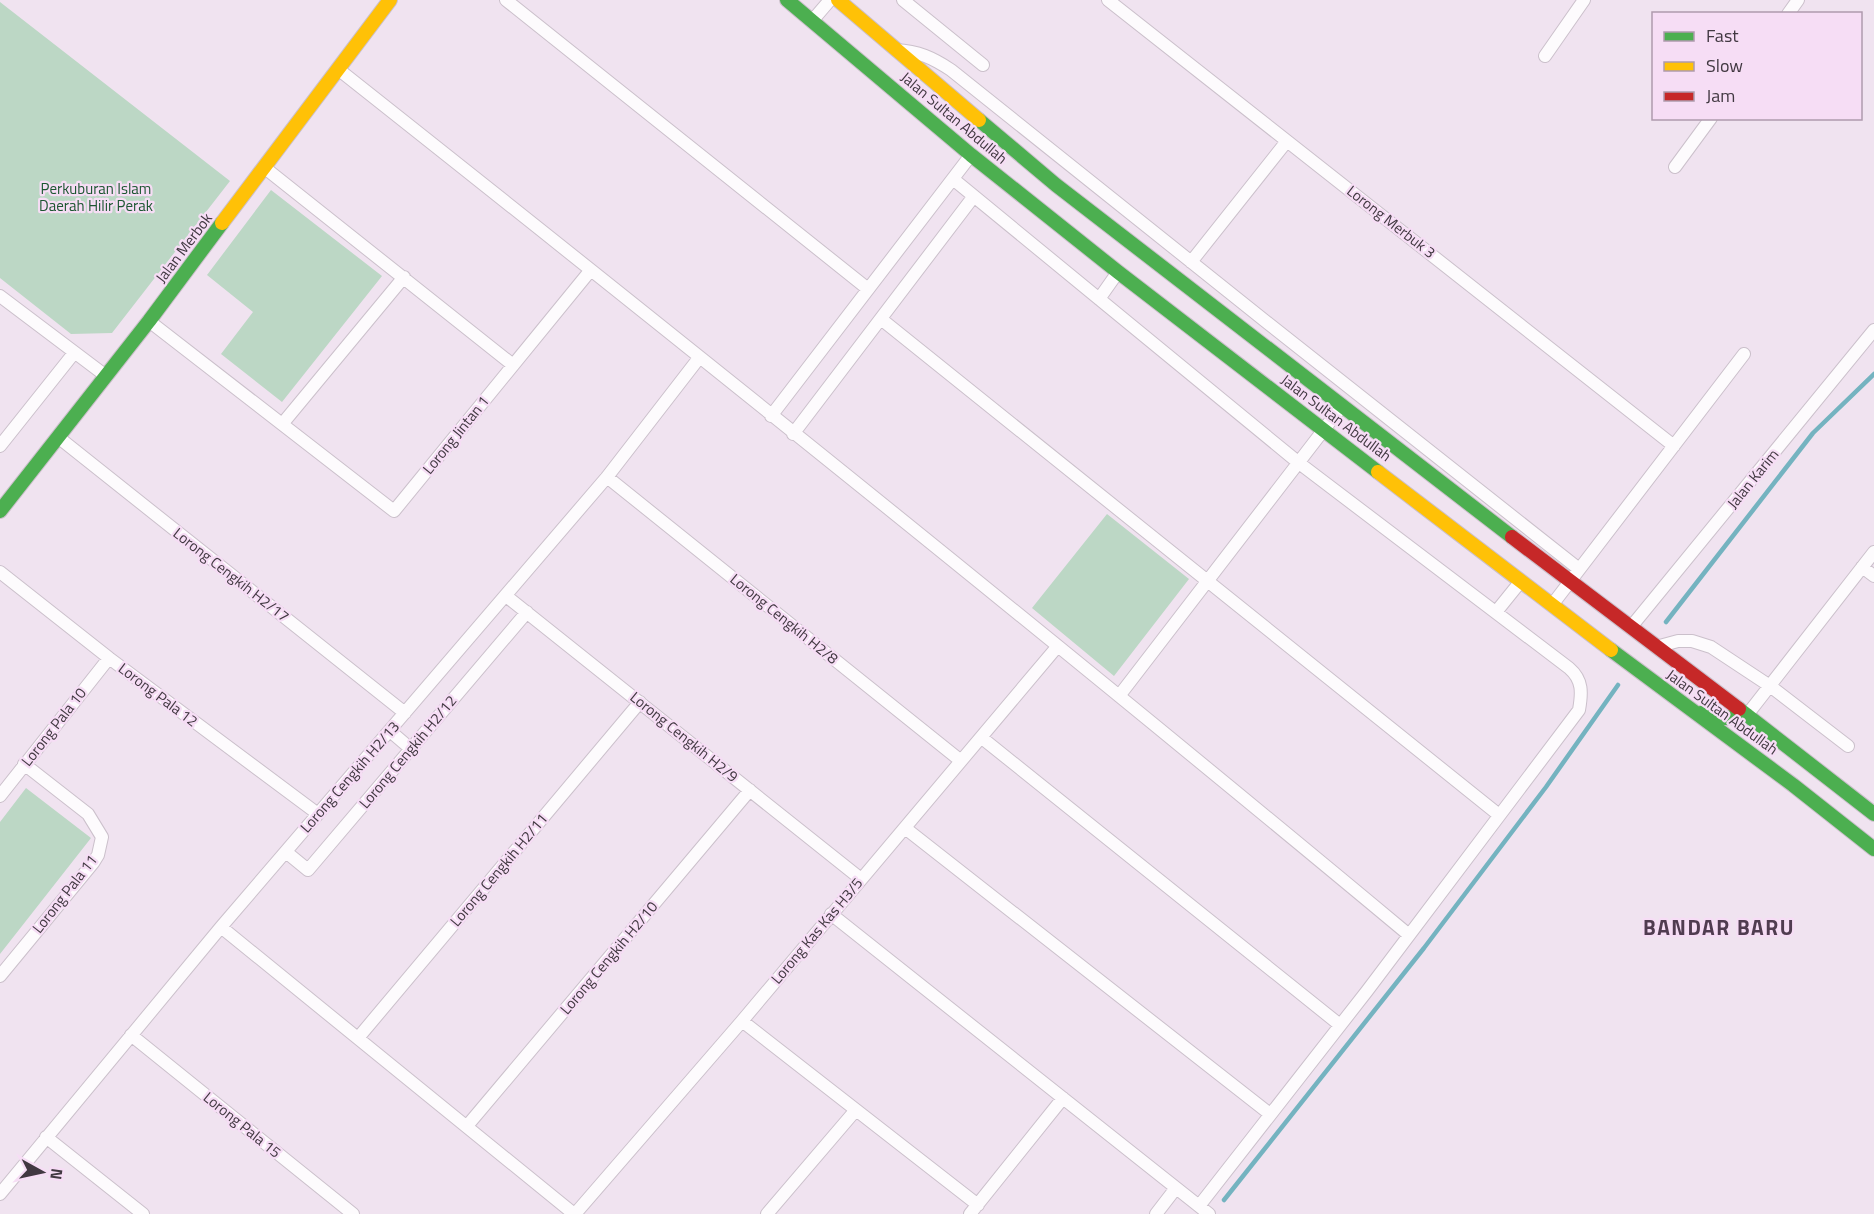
<svg xmlns="http://www.w3.org/2000/svg" width="1874" height="1214" viewBox="0 0 1874 1214" font-family="'Titillium Web',sans-serif">
	<style>
		.green { fill: #bcd7c5 }
		.lines { fill: none; stroke-linecap: round; stroke-linejoin: round }
		.stream { stroke: #74b3c0; stroke-width: 4.5 }
		.street-casing { stroke: #cbc0cb; stroke-width: 14 }
		.fast-casing { stroke: #cbc0cb; stroke-width: 16 }
		.slow-casing { stroke: #cbc0cb; stroke-width: 16 }
		.jam-casing { stroke: #cbc0cb; stroke-width: 16 }
		.street { stroke: #fdfbfd; stroke-width: 12 }
		.fast { stroke: #4caf50; stroke-width: 14 }
		.slow { stroke: #ffc107; stroke-width: 14 }
		.jam { stroke: #c62828; stroke-width: 14 }
		.labels { text-anchor: middle; stroke-width: 4.5; stroke-linejoin: round; paint-order: stroke }
		.street-label { font-size: 15px; fill: #413841; stroke: #f6ddf5 }
		.park-label { font-size: 15px; fill: #1c5631; stroke: #f6ddf5 }
		.district-label { font-size: 21px; font-weight: bold; letter-spacing: 1.5px; fill: #503c50; stroke: #f6ddf5 }
	</style>
	<rect width="100%" height="100%" fill="#f0e3f0"/>
	<!-- green -->
	<path class="green" d="M0 2 230 181 112 333 71 334 0 278Z
		M271 190 382 276 282 402 221 354 253 312 207 275Z
		M1107 514 1189 579 1114 676 1032 608Z
		M26 788 91 838 0 954V822Z"/>
	<g class="lines">
		<!-- stream -->
		<path class="stream" d="M1666 622 1813 433 1874 374
			M1224 1200 1424 948 1546 787 1618 685"/>
		<!-- street casing -->
		<g class="street-casing">
			<path id="street" d="M506 0 868 289
				M903 0 983 65
				M1108 0 1674 446
				M1788 14 1798 0
				M812 21 830 0
				M896 50C918 51 933 58 951 70L1269 324 1579 569
				M1545 56 1584 0
				M338 69C698 354 1056 641 1409 935
				M1675 167 1711 118
				M265 168 513 365
				M953 179 1299 463 1569 668C1583 680 1582 693 1579 710L1367 991 1199 1206
				M1191 262 1287 141
				M0 296 106 376
				M1099 299 1118 272
				M881 319 1499 815
				M149 321 394 511 590 271
				M771 416 971 155
				M283 423 404 277
				M793 434 974 196
				M58 437 405 713
				M0 446 74 353
				M607 477 961 761
				M1862 567 1874 576
				M0 572 109 658 318 814
				M506 596 861 879
				M1552 605 1744 354
				M1496 612 1521 581
				M1631 627 1874 330
				M1656 647 1678 641H1692L1711 647 1770 686 1848 746
				M1119 696 1342 406
				M1747 715 1874 552
				M390 731 411 749
				M982 738 1340 1025
				M0 796 109 658
				M905 828 1270 1114
				M286 852 308 870 527 612
				M831 914 1209 1214
				M221 927 574 1214
				M0 976 93 863 98 855 102 837 88 814 24 764
				M742 1021 978 1205
				M131 1035 353 1214
				M358 1038 640 702
				M467 1126 750 790
				M46 1137 143 1214
				M0 1194 221 927 607 477 699 358
				M575 1214 742 1021 1057 647
				M767 1214 855 1111
				M970 1214 1063 1098
				M1156 1214 1176 1188"/>
		</g>
		<!-- fast casing -->
		<g class="fast-casing">
			<path id="fast" d="M787 0 971 155 1118 272 1378 472
				M979 120 1056 185 1512 537
				M0 511 149 321 222 223
				M1611 650 1793 785 1874 849
				M1739 709 1874 814
				M1701 713 1725 718 1747 715"/>
		</g>
		<!-- slow casing -->
		<g class="slow-casing">
			<path id="slow" d="M838 0 979 120
				M222 223 390 0
				M1378 472 1611 650"/>
		</g>
		<!-- jam casing -->
		<g class="jam-casing">
			<path id="jam" d="M1512 537 1739 709"/>
		</g>
		<!-- street -->
		<use href="#street" class="street"/>
		<!-- fast -->
		<use href="#fast" class="fast"/>
		<!-- slow -->
		<use href="#slow" class="slow"/>
		<!-- jam -->
		<use href="#jam" class="jam"/>
	</g>
	<g class="labels">
		<!-- street labels -->
		<g class="street-label">
			<text transform="translate(954 118) rotate(40)" y="5">Jalan Sultan Abdullah</text>
			<text transform="translate(1391 222) rotate(38)" y="5">Lorong Merbuk 3</text>
			<text transform="translate(184 248) rotate(-53)" y="5">Jalan Merbok</text>
			<text transform="translate(1336 418) rotate(37)" y="5">Jalan Sultan Abdullah</text>
			<text transform="translate(456 435) rotate(-51)" y="5">Lorong Jintan 1</text>
			<text transform="translate(1753 479) rotate(-51)" y="5">Jalan Karim</text>
			<text transform="translate(231 575) rotate(38)" y="5">Lorong Cengkih H2/17</text>
			<text transform="translate(784 619) rotate(39)" y="5">Lorong Cengkih H2/8</text>
			<text transform="translate(158 695) rotate(37)" y="5">Lorong Pala 12</text>
			<text transform="translate(1722 712) rotate(36)" y="5">Jalan Sultan Abdullah</text>
			<text transform="translate(54 727) rotate(-52)" y="5">Lorong Pala 10</text>
			<text transform="translate(684 737) rotate(39)" y="5">Lorong Cengkih H2/9</text>
			<text transform="translate(408 752) rotate(-50)" y="5">Lorong Cengkih H2/12</text>
			<text transform="translate(350 777) rotate(-49)" y="5">Lorong Cengkih H2/13</text>
			<text transform="translate(499 870) rotate(-50)" y="5">Lorong Cengkih H2/11</text>
			<text transform="translate(65 894) rotate(-52)" y="5">Lorong Pala 11</text>
			<text transform="translate(817 931) rotate(-50)" y="5">Lorong Kas Kas H3/5</text>
			<text transform="translate(609 958) rotate(-50)" y="5">Lorong Cengkih H2/10</text>
			<text transform="translate(242 1125) rotate(39)" y="5">Lorong Pala 15</text>
		</g>
		<!-- park labels -->
		<g class="park-label">
			<text x="96" y="194">Perkuburan Islam<tspan x="96" dy="17">Daerah Hilir Perak</tspan></text>
		</g>
		<!-- district labels -->
		<g class="district-label">
			<text x="1719" y="935">BANDAR BARU</text>
		</g>
	</g>
	<!-- legend -->
	<rect x="1652" y="12" width="210" height="108" fill="#f6ddf5" stroke="#ae9bad" stroke-width="1.5"/>
	<rect x="1664" y="32" width="30" height="9" fill="#4caf50" stroke="#ae9bad" stroke-width="1.5"/>
	<text x="1706" y="42" font-size="18" fill="#413841">Fast</text>
	<rect x="1664" y="62" width="30" height="9" fill="#ffc107" stroke="#ae9bad" stroke-width="1.5"/>
	<text x="1706" y="72" font-size="18" fill="#413841">Slow</text>
	<rect x="1664" y="92" width="30" height="9" fill="#c62828" stroke="#ae9bad" stroke-width="1.5"/>
	<text x="1706" y="102" font-size="18" fill="#413841">Jam</text>
	<!-- north arrow -->
	<g transform="translate(42 1172) rotate(98)" stroke="#f6ddf5" stroke-width="4.5" paint-order="stroke">
	<path d="M0-4.5L10 22L0 15L-10 22Z" fill="#413841"/>
	<text y="-9" font-size="16" font-weight="bold" text-anchor="middle" fill="#413841">N</text>
	</g>
</svg>
